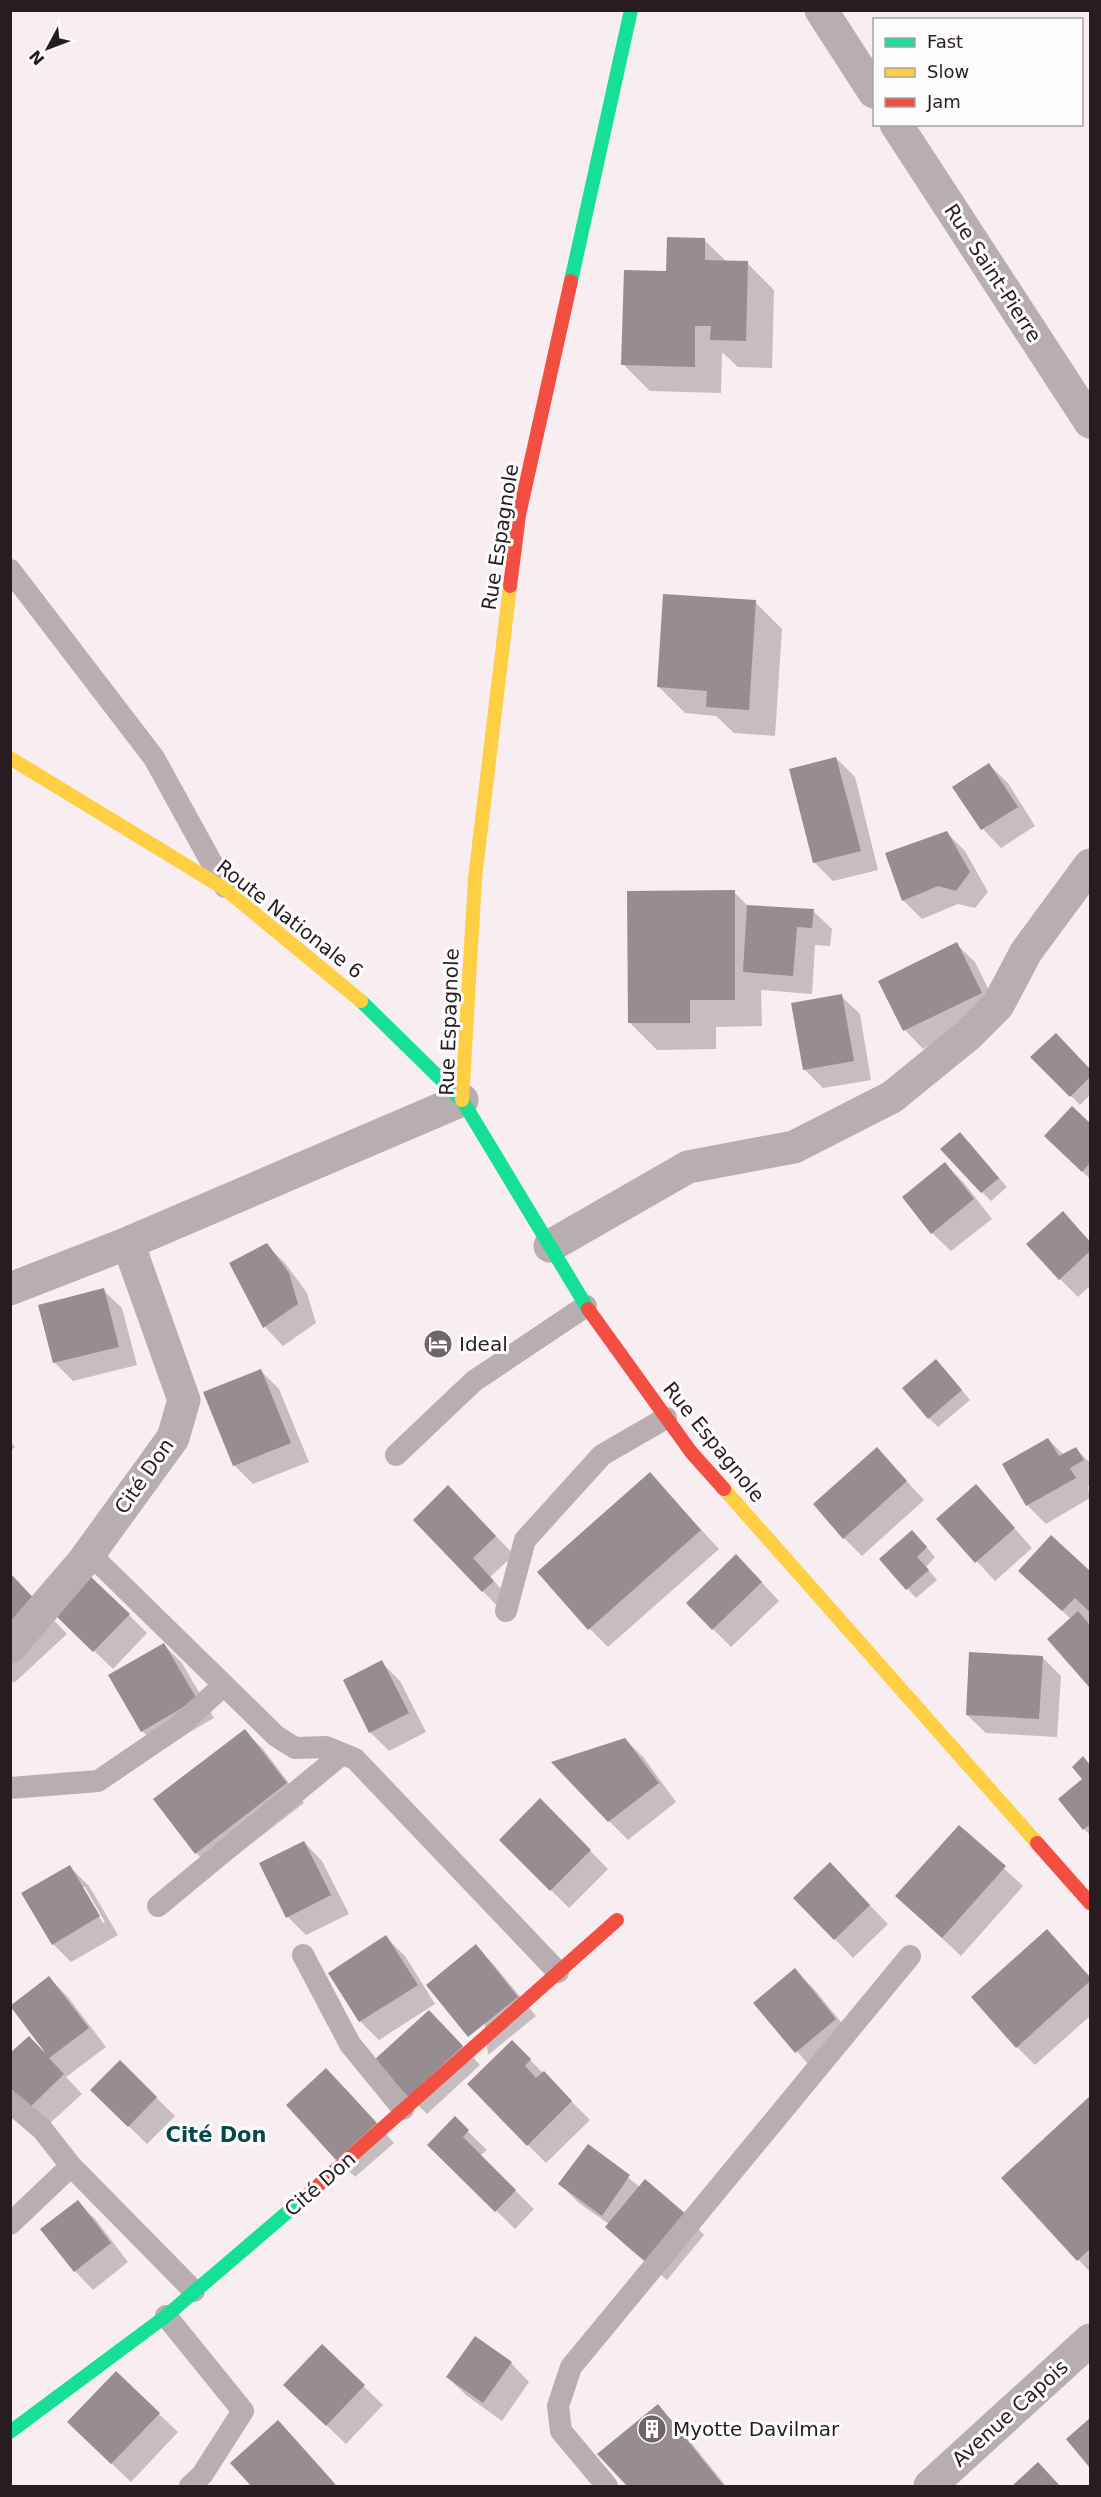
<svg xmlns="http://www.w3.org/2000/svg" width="1101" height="2497" viewBox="0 0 1101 2497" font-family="'DejaVu Sans',sans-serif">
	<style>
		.shadow { fill: #0003; fill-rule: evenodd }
		.building { fill: #978d90 }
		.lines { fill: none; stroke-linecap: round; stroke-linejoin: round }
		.lane { stroke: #b8adb1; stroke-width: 22 }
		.street { stroke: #b8adb1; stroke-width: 33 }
		.fast { stroke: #16e098; stroke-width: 14 }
		.slow { stroke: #ffcf43; stroke-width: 14 }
		.jam { stroke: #f24e42; stroke-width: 14 }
		.labels { text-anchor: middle; stroke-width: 6; stroke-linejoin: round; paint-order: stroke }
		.street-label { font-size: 20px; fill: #271d20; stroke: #fcfcfc }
		.poi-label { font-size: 20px; fill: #271d20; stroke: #fcfcfc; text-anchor: start }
		.neighbourhood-label { font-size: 21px; font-weight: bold; fill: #07484f; stroke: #fcfcfc }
	</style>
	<rect width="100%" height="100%" fill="#f8edf0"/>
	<!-- shadow -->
	<path class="shadow" d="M704 240 727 262 747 263 774 290 772 368 738 367 722 352 721 393 650 391 623 364 667 273Z
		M755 602 782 629 775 736 734 733 716 716 685 713 658 686Z
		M836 758 855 777 878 870 833 881 814 862Z
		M989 765 1008 783 1035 826 1001 848 983 829 954 787Z
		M946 832 965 851 988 892 975 908 958 904 922 919 903 900Z
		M734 892 748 906 813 911 832 929 830 946 815 945 812 994 761 990 762 1026 716 1027V1049L657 1050 630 1023Z
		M956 944 975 962 999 1011 923 1049 905 1030Z
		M841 996 860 1014 871 1080 823 1088 804 1069Z
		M1056 1035 1090 1071V1095L1080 1105 1033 1057Z
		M1072 1108 1090 1125V1179L1065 1154Z
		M969 1143 1007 1187 991 1201 982 1192Z
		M945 1164 964 1183 992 1219 951 1251 932 1233Z
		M1063 1213 1090 1241V1286L1078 1297 1060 1279Z
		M266 1245 285 1263 307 1293 316 1323 283 1346 265 1327 231 1263Z
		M103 1290 122 1308 137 1365 73 1381 55 1363 40 1306Z
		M945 1370 970 1400 938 1427 929 1418Z
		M261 1371 279 1389 309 1462 253 1484 234 1465Z
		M1048 1439 1064 1455 1076 1449 1090 1463V1486L1088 1487 1090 1498 1046 1524 1027 1505Z
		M10 1441 15 1447 10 1451Z
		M877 1449 924 1500 862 1556 844 1538Z
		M650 1474 719 1549 608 1647 590 1629Z
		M994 1505 1032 1548 995 1581 938 1519Z
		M467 1506 514 1555 490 1577 512 1600 501 1610 415 1520Z
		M1051 1537 1090 1573V1619L1088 1623 1090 1626V1685L1049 1639 1071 1619 1039 1589Z
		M921 1541 935 1557 926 1567 937 1580 916 1598 881 1560Z
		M10 1574 67 1634 14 1683 10 1680Z
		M754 1574 779 1601 731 1647 713 1629Z
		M57 1615H129L147 1633 113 1669Z
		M164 1645 182 1663 214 1718 161 1749 142 1731Z
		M1042 1657 1061 1676 1057 1737 986 1733 967 1715Z
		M381 1662 400 1681 426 1732 389 1751 370 1732Z
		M245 1731 263 1749 304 1803 215 1872 196 1853 155 1799Z
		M625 1739 644 1758 676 1802 628 1840 609 1821Z
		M1083 1758 1090 1766V1835L1084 1829Z
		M540 1800 608 1869 569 1908 501 1840Z
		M959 1827 1023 1886 961 1956 897 1896Z
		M304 1842 322 1861 349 1914 306 1935 288 1917Z
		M70 1867 89 1886 118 1935 71 1962 53 1944ZM81 1887H85L105 1922 103 1923Z
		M848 1883 888 1924 853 1958 835 1939Z
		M1047 1931 1090 1977V2016L1035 2065 1017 2047Z
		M386 1937 405 1956 435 2004 379 2040 360 2021 330 1973Z
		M476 1946 494 1965 536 2016 488 2055Z
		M795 1970 814 1989 854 2038 814 2071 755 2003Z
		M49 1978 67 1996 106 2047 66 2077 82 2094 48 2125 30 2107 44 2051Z
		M448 2030 480 2065 427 2114 409 2096Z
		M512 2042 590 2120 546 2163 528 2145Z
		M120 2062 175 2116 147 2144 92 2090Z
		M345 2088 394 2143 355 2177 337 2159Z
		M1090 2098V2272L1003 2178Z
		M455 2119 487 2150 480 2156 534 2209 515 2229 429 2145Z
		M588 2146 640 2187 686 2216 704 2235 667 2280 625 2245 607 2227 609 2224 579 2203 560 2184Z
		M78 2202 96 2220 128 2262 93 2290 75 2271Z
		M322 2346 383 2405 346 2444 304 2404Z
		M511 2363 529 2382 502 2421 466 2395 447 2377Z
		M657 2406 676 2424 726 2486H629L599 2454Z
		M159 2414 178 2432 131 2482 88 2441Z
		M1090 2420V2466L1068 2439Z
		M278 2422 296 2440 337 2486H253L232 2463Z
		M1038 2464 1060 2486H1014Z"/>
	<!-- building -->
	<path class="building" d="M667 237 705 238V260L748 261 746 341 710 340 711 326H695V367L621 365 624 270 666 271Z
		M663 594 756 600 749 710 706 707 707 691 657 687Z
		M836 757 861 851 813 863 789 769Z
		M989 763 1018 807 981 830 952 787Z
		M947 831 970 872 956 891 938 886 902 901 885 853Z
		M735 890V1000H690V1023H628L627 891Z
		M747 905 814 909 812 928 797 927 793 976 743 972Z
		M957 942 982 993 903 1031 878 981Z
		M842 994 854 1061 803 1070 791 1003Z
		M1056 1033 1090 1069V1077L1070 1097 1030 1057Z
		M1072 1106 1090 1123V1163L1082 1172 1044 1136Z
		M960 1132 999 1178 981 1193 940 1149Z
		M945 1162 974 1199 931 1234 902 1197Z
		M1063 1211 1090 1242V1251L1059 1280 1026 1244Z
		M267 1243 289 1273 298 1304 263 1328 229 1263Z
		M104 1288 119 1347 53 1363 38 1305Z
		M936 1359 962 1390 928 1419 902 1388Z
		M261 1369 291 1443 233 1466 203 1392Z
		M1048 1438 1059 1456 1076 1447 1084 1460 1070 1468 1076 1478 1026 1506 1002 1464Z
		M877 1447 907 1481 843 1539 813 1504Z
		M650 1472 701 1530 588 1630 537 1572Z
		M976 1484 1015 1528 975 1563 936 1519Z
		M448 1485 496 1536 473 1558 494 1581 482 1592 413 1520Z
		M912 1530 927 1547 917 1557 929 1570 906 1590 879 1559Z
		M1051 1535 1090 1571V1612L1075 1598 1062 1611 1018 1571Z
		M736 1554 762 1582 712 1630 686 1603Z
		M10 1573 41 1606 10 1635Z
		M91 1577 130 1614 93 1652 55 1615Z
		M1078 1611 1090 1625V1688L1047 1639Z
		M164 1643 197 1699 141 1732 108 1675Z
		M969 1652 1043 1656 1039 1719 966 1715Z
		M382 1660 409 1713 369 1733 343 1680Z
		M245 1729 287 1783 195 1854 153 1799Z
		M625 1738 659 1783 608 1822 551 1762Z
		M1083 1756 1090 1765V1824L1083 1830 1058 1799 1082 1779 1072 1767Z
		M540 1798 591 1850 550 1891 499 1840Z
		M959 1825 1006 1866 942 1938 895 1896Z
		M304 1841 331 1895 286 1918 259 1863Z
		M830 1862 870 1905 834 1940 793 1898Z
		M70 1865 100 1916 52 1945 21 1893Z
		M1047 1929 1090 1977V1981L1016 2048 971 1997Z
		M386 1935 418 1985 359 2022 328 1973Z
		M476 1944 518 1997 468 2037 426 1985Z
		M795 1968 836 2019 795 2053 753 2003Z
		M49 1976 89 2028 49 2058 64 2074 29 2108 10 2088V2053L29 2036 47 2055 10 2006Z
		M429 2010 463 2046 408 2097 374 2060Z
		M512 2040 531 2059 525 2066 536 2078 544 2071 572 2101 527 2146 467 2084Z
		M120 2060 157 2097 128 2127 90 2090Z
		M326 2068 377 2123 336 2160 286 2105Z
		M1090 2096V2249L1077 2261 1001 2178Z
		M455 2116 469 2130 463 2137 516 2190 495 2212 427 2145Z
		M588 2144 630 2175 602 2216 558 2184Z
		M645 2179 687 2215 647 2263 605 2227Z
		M78 2200 111 2243 74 2272 40 2229Z
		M475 2336 512 2362 483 2403 446 2377Z
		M322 2344 365 2385 326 2426 283 2385Z
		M116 2371 160 2413 111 2464 67 2422Z
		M658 2404 724 2486H627L597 2454Z
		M1090 2418V2468L1066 2439Z
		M278 2420 335 2484 332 2486H251L230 2463Z
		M1038 2462 1060 2486H1012Z"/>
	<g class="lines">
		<!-- lane -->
		<path class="lane" d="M10 570 154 758 225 887
			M396 1455 474 1381 586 1306
			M89 1553 276 1736 295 1748 326 1747 355 1759 558 1972
			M506 1611 525 1540 602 1455 666 1418
			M10 1788 98 1781 179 1726 224 1685
			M158 1906 342 1754
			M303 1955 350 2044 403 2109
			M10 2102 42 2129 71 2166 194 2291
			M10 2224 71 2166
			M166 2316 243 2411 202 2475 190 2486
			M607 2486 561 2431 558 2406 571 2367 910 1956"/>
		<!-- street -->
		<path class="street" d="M821 10 874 92
			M896 124 1090 422
			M550 1246 688 1167 794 1147 892 1097 967 1036 998 1005 1026 952 1090 865
			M10 1289 128 1243 462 1100
			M10 1647 83 1562 173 1438 184 1400 128 1243
			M930 2486 1090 2340"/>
		<!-- fast -->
		<path class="fast" d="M571 281 631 10
			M361 1001 462 1100 588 1309
			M10 2432 166 2316 304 2198"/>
		<!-- slow -->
		<path class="slow" d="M10 758 225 889 361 1001
			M462 1100 475 878 510 586
			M724 1489 1037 1843"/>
		<!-- jam -->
		<path class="jam" d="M510 586 519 515 571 281
			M588 1309 691 1452 724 1489
			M1037 1843 1090 1903
			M304 2198 617 1920"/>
	</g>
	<!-- icons -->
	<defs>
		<g id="hotel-disc" transform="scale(1.5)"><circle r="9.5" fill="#706669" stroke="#fcfcfc"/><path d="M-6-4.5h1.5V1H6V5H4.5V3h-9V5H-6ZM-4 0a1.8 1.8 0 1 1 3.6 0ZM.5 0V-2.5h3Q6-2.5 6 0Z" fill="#fff"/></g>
		<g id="building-disc" transform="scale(1.5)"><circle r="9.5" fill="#706669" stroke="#fcfcfc"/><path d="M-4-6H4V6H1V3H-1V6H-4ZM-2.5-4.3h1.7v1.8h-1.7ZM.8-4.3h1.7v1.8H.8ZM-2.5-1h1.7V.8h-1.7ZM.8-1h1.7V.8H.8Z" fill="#fff"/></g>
	</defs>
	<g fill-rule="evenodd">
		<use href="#hotel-disc" x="438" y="1344"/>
		<use href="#building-disc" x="652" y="2429"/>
	</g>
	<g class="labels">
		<!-- street labels -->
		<g class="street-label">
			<text transform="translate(993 273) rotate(57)" y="7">Rue Saint-Pierre</text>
			<text transform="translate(500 537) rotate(-81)" y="7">Rue Espagnole</text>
			<text transform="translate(290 919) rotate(38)" y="7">Route Nationale 6</text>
			<text transform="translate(449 1022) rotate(-88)" y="7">Rue Espagnole</text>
			<text transform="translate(714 1442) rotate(51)" y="7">Rue Espagnole</text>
			<text transform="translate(144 1476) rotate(-55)" y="7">Cité Don</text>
			<text transform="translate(320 2184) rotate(-41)" y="7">Cité Don</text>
			<text transform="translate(1010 2413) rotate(-42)" y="7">Avenue Capois</text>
		</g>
		<!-- poi labels -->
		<g class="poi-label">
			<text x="459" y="1351">Ideal</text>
			<text x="673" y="2436">Myotte Davilmar</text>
		</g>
		<!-- neighbourhood labels -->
		<g class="neighbourhood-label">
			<text x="216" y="2142">Cité Don</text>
		</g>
	</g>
	<!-- border -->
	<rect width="1101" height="2497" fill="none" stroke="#271d20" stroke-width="24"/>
	<!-- legend -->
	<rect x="873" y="18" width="210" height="108" fill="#fcfcfc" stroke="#a7a3a4" stroke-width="1.5"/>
	<rect x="885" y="38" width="30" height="9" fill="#16e098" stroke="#a7a3a4" stroke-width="1.5"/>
	<text x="927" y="48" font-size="18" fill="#271d20">Fast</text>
	<rect x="885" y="68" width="30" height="9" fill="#ffcf43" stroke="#a7a3a4" stroke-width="1.5"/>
	<text x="927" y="78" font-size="18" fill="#271d20">Slow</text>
	<rect x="885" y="98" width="30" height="9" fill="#f24e42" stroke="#a7a3a4" stroke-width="1.5"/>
	<text x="927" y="108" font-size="18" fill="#271d20">Jam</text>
	<!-- north arrow -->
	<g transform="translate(48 48) rotate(229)" stroke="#fcfcfc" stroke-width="4.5" paint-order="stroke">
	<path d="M0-4.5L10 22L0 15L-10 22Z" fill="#271d20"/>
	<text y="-9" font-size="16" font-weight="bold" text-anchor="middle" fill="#271d20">N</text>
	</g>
</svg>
